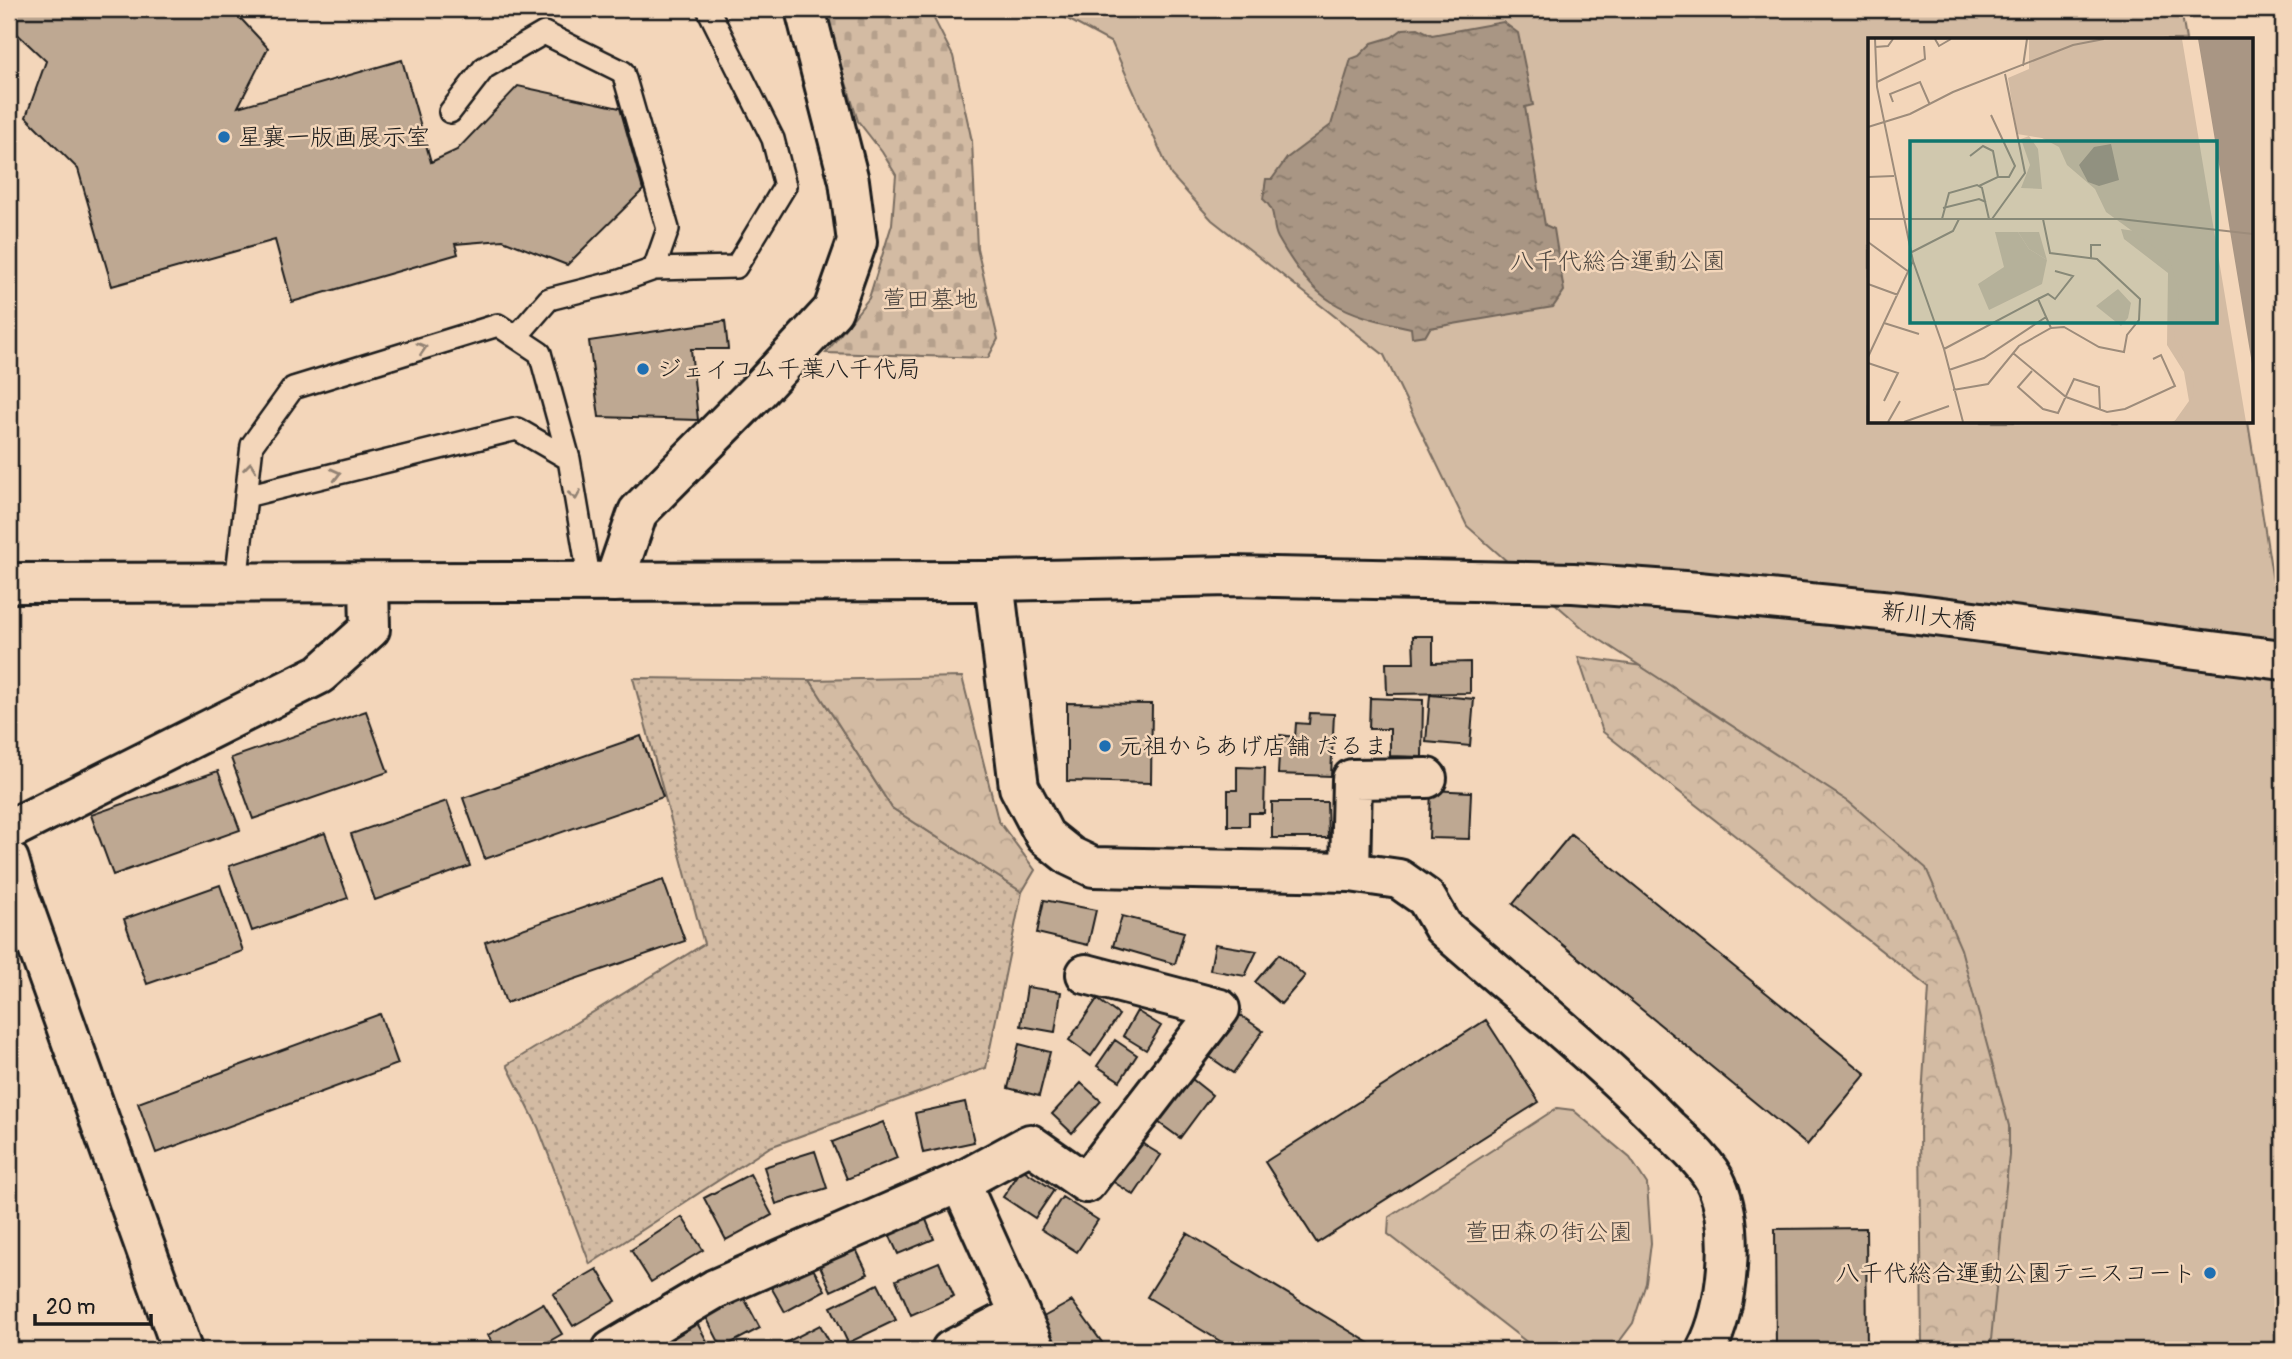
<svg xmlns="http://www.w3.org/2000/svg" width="2292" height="1359" viewBox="0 0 2292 1359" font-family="Pangolin,'Klee One',sans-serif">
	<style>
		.grass { fill: url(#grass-dots); stroke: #786c60; stroke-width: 2 }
		.forest { fill: url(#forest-crowns); stroke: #786c60; stroke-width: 2 }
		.cemetery { fill: url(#cemetery-stones); stroke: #786c60; stroke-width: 2 }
		.park { fill: #d3bba3; stroke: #786c60; stroke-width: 2 }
		.water { fill: url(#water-ripples); stroke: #71655a; stroke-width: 2 }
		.building { fill: #bea892; stroke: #1c1c1c; stroke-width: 2 }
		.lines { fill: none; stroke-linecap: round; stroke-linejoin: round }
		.lane-casing { stroke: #1c1c1c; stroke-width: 26 }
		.street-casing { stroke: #1c1c1c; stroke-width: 44 }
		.secondary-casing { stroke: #1c1c1c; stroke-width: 44 }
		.lane { stroke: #f3d6ba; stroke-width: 21 }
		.street { stroke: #f3d6ba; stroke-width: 38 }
		.secondary { stroke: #f3d6ba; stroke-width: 38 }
		.oneway { stroke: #928273 }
		.poi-dot { fill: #1f6fb2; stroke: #f3d6ba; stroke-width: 2.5 }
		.labels { text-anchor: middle; stroke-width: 5; stroke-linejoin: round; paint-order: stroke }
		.poi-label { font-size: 24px; fill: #1c1c1c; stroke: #f3d6ba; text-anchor: start }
		.park-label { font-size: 24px; fill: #4a443e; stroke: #f3d6ba }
		.street-label { font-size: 24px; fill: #1c1c1c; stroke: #f3d6ba }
		.inset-road { fill: none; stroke: #9d8c7b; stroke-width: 2 }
		.view { fill: #0f766e; fill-opacity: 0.15; stroke: #0f766e; stroke-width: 3.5 }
		.inset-edge { fill: none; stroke: #1c1c1c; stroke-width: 3.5 }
	</style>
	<defs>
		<pattern id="grass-dots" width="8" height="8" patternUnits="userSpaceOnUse" patternTransform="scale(1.75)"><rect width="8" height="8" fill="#d3bba3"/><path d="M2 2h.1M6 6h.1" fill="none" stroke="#b5a08c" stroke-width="1.8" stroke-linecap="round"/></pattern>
		<pattern id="forest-crowns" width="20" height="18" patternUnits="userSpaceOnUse" patternTransform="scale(1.75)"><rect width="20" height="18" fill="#d3bba3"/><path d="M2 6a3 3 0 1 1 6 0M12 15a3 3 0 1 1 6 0" fill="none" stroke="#b5a08c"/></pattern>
		<pattern id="cemetery-stones" width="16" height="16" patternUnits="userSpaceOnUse" patternTransform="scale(1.75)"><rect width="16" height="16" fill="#d3bba3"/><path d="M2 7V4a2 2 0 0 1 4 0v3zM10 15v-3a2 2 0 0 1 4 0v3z" fill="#b5a08c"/></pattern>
		<pattern id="water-ripples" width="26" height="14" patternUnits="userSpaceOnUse" patternTransform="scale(1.75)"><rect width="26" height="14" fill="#a99684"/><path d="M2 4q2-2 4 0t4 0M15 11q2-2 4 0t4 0" fill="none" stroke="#897a6b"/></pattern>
	</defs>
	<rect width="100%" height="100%" fill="#f3d6ba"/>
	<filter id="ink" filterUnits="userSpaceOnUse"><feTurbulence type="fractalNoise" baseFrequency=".0143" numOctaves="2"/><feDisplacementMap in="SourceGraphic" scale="14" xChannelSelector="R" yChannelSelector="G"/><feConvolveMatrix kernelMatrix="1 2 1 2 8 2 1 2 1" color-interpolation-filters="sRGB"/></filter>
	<g filter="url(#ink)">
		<!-- grass -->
		<path class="grass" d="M633 678 810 680 892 808 1022 892 986 1068 770 1147 590 1264 538 1127 507 1065 704 944Z"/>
		<!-- forest -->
		<path class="forest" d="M1578 657 1837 693 2105 961 2124 1350H1922L1920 1127 1929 988 1603 732Z
			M962 677 998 820 1035 870 1022 892 892 808 810 680Z"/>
		<!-- cemetery -->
		<path class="cemetery" d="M823 9H929L953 56 972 141 977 248 998 339 988 358 826 353 869 298 892 224 896 175 882 152 858 121Z"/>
		<!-- park -->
		<path class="park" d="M1049 9H2181L2186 40H1870V422H2248L2283 645V1350H1990L2009 1155V1126L1961 949 1926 868 1849 802 1585 630 1467 526 1384 355 1212 220 1171 175 1112 43Z
			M1557 1108 1573 1110 1630 1158 1647 1184 1651 1243 1646 1283 1633 1323 1613 1350H1537L1388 1234 1389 1217Z"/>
		<!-- water -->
		<path class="water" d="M1503 22 1518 33 1533 105 1525 107 1545 225 1554 229 1564 291 1553 307 1430 328 1426 335 1412 337 1411 328C1340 313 1315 303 1278 238 1270 223 1279 213 1263 199L1266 179H1272L1287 158 1331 125 1351 59 1359 56 1372 43 1392 37 1403 29 1418 28 1432 35Z"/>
		<!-- building -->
		<path class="building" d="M9 9H232L268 48 238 107 402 60 431 162 457 150 518 86 620 108 643 190 567 265 503 240 455 244 458 254 292 302 275 240 112 286 78 169 26 117 46 61 9 26Z
			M725 321 728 349H691L698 420 599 417 589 341Z
			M1413 636H1433V663L1470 662V693L1387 694 1386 663H1414Z
			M1430 695 1474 699 1470 746 1426 742Z
			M1370 698 1423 700 1422 757 1390 756V729H1369Z
			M1067 703 1152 704 1151 783 1067 781Z
			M366 711 388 772 253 819 231 758Z
			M1310 713 1334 714 1331 776 1278 774 1280 735 1295 737 1296 723 1309 724Z
			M641 736 663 797 485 859 463 798Z
			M1237 767 1265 768 1264 813H1249V826H1228V790H1237Z
			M218 771 240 830 113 875 91 815Z
			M1431 790 1471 792 1469 839 1429 838Z
			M447 801 470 866 375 900 351 834Z
			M1272 802H1327L1328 838H1272Z
			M325 833 348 898 252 931 229 866Z
			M1571 834 1866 1074 1807 1145 1513 904Z
			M663 880 685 941 506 1003 485 942Z
			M220 885 243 951 147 984 124 919Z
			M1044 900 1096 910 1088 945 1037 933Z
			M1122 916 1184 932 1175 964 1113 946Z
			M1215 944 1257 951 1245 976 1210 970Z
			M1279 954 1305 976 1281 1004 1255 982Z
			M1027 987 1061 992 1055 1032 1021 1026Z
			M1097 999 1119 1015 1091 1056 1069 1040Z
			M1137 1011 1161 1026 1146 1050 1123 1036Z
			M380 1014 398 1064 156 1153 138 1103Z
			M1240 1015 1263 1031 1233 1073 1210 1057Z
			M1486 1020 1539 1102 1317 1243 1265 1162Z
			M1115 1040 1137 1055 1120 1081 1097 1066Z
			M1019 1044 1050 1052 1039 1096 1008 1088Z
			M1192 1079 1212 1095 1180 1138 1158 1122Z
			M1081 1083 1101 1101 1072 1133 1052 1114Z
			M965 1102 974 1142 923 1153 915 1113Z
			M883 1122 897 1158 847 1179 832 1142Z
			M1138 1141 1161 1155 1134 1195 1112 1181Z
			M815 1151 827 1188 776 1204 764 1167Z
			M1022 1169 1054 1190 1035 1218 1003 1197Z
			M750 1174 772 1215 726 1240 704 1198Z
			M1062 1197 1098 1220 1077 1252 1041 1229Z
			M922 1210 934 1239 898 1254 885 1225Z
			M682 1217 703 1250 651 1282 631 1250Z
			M1866 1228 1867 1350H1776L1775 1229Z
			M1187 1233 1381 1350H1235L1147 1297Z
			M853 1243 868 1274 831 1291 817 1259Z
			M807 1258 825 1290 785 1312 767 1280Z
			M939 1262 954 1296 911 1315 896 1280Z
			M597 1269 616 1301 573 1326 553 1294Z
			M878 1284 896 1320 848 1343 831 1307Z
			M744 1298 760 1328 722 1348 706 1317Z
			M1072 1301 1106 1348 1102 1350H1057L1038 1320Z
			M543 1303 562 1334 534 1350H497L488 1335Z
			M697 1323 712 1350H675L668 1339Z
			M820 1325 834 1350H786L783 1344Z"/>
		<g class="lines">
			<!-- lane casing -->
			<g class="lane-casing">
				<path id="lane" d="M450 112 484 68 544 33 623 72 668 229 654 269 620 281 549 299 516 337
					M654 269 736 267 785 186 773 139 708 9
					M246 496 517 429 569 459
					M236 583 252 445 293 388 498 325 540 353 569 459 590 583"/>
			</g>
			<!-- street casing -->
			<g class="street-casing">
				<path id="street" d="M994 581 1019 787 1045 836 1070 856 1093 867 1350 872 1399 879 1426 898 1443 927C1519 994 1598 1057 1669 1129 1684 1143 1709 1166 1717 1185 1736 1230 1728 1308 1706 1350
					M614 582 638 512 759 390 833 310 857 242 849 181 805 9
					M9 830 320 674 370 629 369 583
					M9 860 19 895 9 919
					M1350 872 1352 779 1427 778
					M19 895 182 1350
					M960 1182 1030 1144 1086 1183 1220 1009 1086 974
					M612 1350 715 1289 960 1182 1036 1350
					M951 1350 1020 1314"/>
			</g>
			<!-- secondary casing -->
			<g class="secondary-casing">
				<path id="secondary" d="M9 583 994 581 1230 576 1573 583 1698 592 1902 612 2283 660"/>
			</g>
			<!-- lane -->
			<use href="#lane" class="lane"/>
			<!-- street -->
			<use href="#street" class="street"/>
			<!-- secondary -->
			<use href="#secondary" class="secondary"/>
		</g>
		<!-- one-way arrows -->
		<defs><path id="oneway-chevron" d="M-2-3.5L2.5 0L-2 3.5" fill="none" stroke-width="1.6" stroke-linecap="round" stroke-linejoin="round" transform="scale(1.75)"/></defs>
		<g class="oneway">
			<use href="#oneway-chevron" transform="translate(422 348) rotate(-17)"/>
			<use href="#oneway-chevron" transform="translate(250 467) rotate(-84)"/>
			<use href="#oneway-chevron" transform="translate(336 474) rotate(-14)"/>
			<use href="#oneway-chevron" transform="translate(575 495) rotate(80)"/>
		</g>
	</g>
	<!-- markers -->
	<g class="poi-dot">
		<circle cx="224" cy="137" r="7"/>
		<circle cx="643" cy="369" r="7"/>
		<circle cx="1105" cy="746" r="7"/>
		<circle cx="2210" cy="1273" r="7"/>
	</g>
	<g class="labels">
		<!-- poi labels -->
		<g class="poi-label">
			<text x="238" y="145">星襄一版画展示室</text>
			<text x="657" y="377">ジェイコム千葉八千代局</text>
			<text x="1119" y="754">元祖からあげ店舗 だるま</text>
			<text x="2196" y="1281" text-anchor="end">八千代総合運動公園テニスコート</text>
		</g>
		<!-- park labels -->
		<g class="park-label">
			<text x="1618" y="269">八千代総合運動公園</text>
			<text x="930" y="307">萱田墓地</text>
			<text x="1549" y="1240">萱田森の街公園</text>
		</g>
		<!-- street labels -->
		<g class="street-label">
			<text transform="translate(1929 616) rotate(7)" y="8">新川大橋</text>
		</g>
	</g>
	<!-- overview -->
	<g transform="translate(1868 38)">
		<rect width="385" height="385" fill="#f3d6ba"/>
		<path d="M127 194H150L161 211 179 222 174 246 121 272 110 246 136 229Z" fill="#d3bba3"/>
		<path d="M253 191 288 196 324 232 349 365 306 384 321 363 316 334 299 307 300 235 256 201ZM150 194H171L179 222 161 211Z" fill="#d3bba3"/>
		<path d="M161 98 170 111 174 151 153 150 162 127 153 101Z" fill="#d3bba3"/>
		<path d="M161 1H314L378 384H304L316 378 326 355 325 341 306 301 311 254 304 230 300 219 238 174 227 151 199 127 191 109 174 100 149 96 140 40 161 31ZM250 251 263 265 260 280 253 288 228 268Z" fill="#d3bba3"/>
		<path d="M330 1H385V332L337 42ZM243 106 251 142 231 148 220 144 211 127 226 109Z" fill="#a99684"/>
		<path class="inset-road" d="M67 1 71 8 83 1M7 9 20 8 25 1M155 28 159 1M9 44 57 21 56 8M25 64 22 56 52 44 62 67M123 77 147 128 141 139H130M0 89 42 76 85 54 205 7 236 1M102 118 115 108 125 113 130 139 111 148M0 139 26 138M75 170 111 161 118 164M0 181H252L385 196M74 181 81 155 109 147 114 150 121 181M124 181 157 135 137 36M0 204 41 234M42 215 85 193 91 181M223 220V207H233M45 223 76 311 95 384M0 246 30 257M170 261 180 256 187 261 205 238 187 233M16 285 51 296M76 311 170 261 183 290M145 315 198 359 239 374 257 371 307 348 293 317 285 321M0 319 45 223 9 49 7 1M0 325 30 335 16 363M81 332 116 320 178 279M164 333 150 349 175 371 190 375 206 341 231 349 232 372M85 352 120 346 151 308 183 290 196 289 231 309 256 314 259 297 271 282 272 261 229 221 182 215 175 181M20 384 32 363M36 384 81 368"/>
		<path class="view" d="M42 103H349V285H42Z"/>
		<rect width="385" height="385" class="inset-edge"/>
	</g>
	<!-- margin -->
	<rect width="2292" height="1359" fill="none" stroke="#f3d6ba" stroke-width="35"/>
	<rect x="18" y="18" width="2257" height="1324" fill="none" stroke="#1c1c1c" stroke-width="2.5" filter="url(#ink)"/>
	<!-- scale -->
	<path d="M35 1314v10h116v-10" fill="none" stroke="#1c1c1c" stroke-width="3.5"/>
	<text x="46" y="1314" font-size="21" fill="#1c1c1c" stroke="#f3d6ba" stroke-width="5" paint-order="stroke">20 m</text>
</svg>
